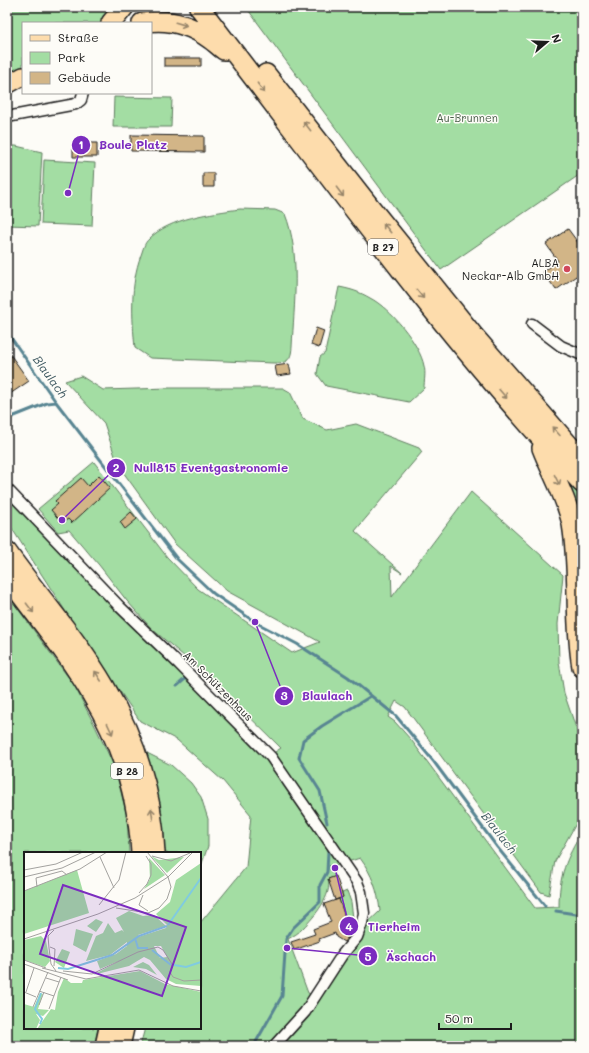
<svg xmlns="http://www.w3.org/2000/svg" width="589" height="1053" viewBox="0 0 589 1053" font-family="Mali,sans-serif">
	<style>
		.green { fill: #a3dda3; stroke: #607c60; fill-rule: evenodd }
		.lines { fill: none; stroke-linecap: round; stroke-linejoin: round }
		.stream { stroke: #588592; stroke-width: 3 }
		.building { fill: #d2b587; stroke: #1c1c1c }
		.street-casing { stroke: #1c1c1c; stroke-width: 13 }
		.primary-casing { stroke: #1c1c1c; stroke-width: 20 }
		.highway-casing { stroke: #1c1c1c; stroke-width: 22 }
		.street { stroke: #fdfcf7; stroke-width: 10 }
		.primary { stroke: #fddcac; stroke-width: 17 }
		.highway { stroke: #fddcac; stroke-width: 19 }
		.oneway { stroke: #98866b }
		.poi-dot { fill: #d1495b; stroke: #fdfcf7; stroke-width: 1.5 }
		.labels { text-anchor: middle; stroke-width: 3; stroke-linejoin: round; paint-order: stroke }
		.shield { fill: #fdfcf7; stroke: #605f5e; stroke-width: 1 }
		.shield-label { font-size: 10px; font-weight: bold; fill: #1c1c1c }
		.park-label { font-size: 11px; fill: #4b604b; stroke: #fdfcf7 }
		.poi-label { font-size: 11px; fill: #1c1c1c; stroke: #fdfcf7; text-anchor: end }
		.street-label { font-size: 11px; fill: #1c1c1c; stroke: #fdfcf7 }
		.water-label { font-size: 12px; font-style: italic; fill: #3f5961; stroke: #fdfcf7 }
		.inset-river { fill: none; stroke: #80cbe0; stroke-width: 2 }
		.inset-road { fill: none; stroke: #a3a29f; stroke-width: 1 }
		.view { fill: #7b2cbf; fill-opacity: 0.15; stroke: #7b2cbf; stroke-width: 2 }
		.inset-edge { fill: none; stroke: #1c1c1c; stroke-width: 2 }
		.leader { fill: none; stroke: #7b2cbf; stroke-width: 1.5 }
		.callout-dot { fill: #7b2cbf; stroke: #fdfcf7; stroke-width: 1.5 }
		.mark-label { font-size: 12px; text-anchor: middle; font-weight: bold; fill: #fff }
		.callout-label { font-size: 12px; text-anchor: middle; font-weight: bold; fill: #7b2cbf; stroke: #fdfcf7; stroke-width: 3; stroke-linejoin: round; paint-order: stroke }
	</style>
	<rect width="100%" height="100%" fill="#fdfcf7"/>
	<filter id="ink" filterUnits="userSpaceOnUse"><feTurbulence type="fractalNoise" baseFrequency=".025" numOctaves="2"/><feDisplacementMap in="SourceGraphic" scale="8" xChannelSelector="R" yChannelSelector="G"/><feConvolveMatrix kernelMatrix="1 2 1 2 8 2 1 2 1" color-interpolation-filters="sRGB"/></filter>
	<g filter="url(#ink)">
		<!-- green -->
		<path class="green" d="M7 7H124L111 23H23V76L7 85Z
			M246 7H582V173L441 270Z
			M114 97 172 98 171 127H113Z
			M7 146H16L42 152 38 226 7 225Z
			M44 160 95 163 92 226 41 224Z
			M240 209 275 210 285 214C301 254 294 304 292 347 291 362 286 363 273 363L150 358 135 348C132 317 130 285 141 255 143 250 144 243 149 239 169 218 212 213 240 209Z
			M339 287C350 289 360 292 370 298 390 308 420 344 424 366 426 373 424 381 424 388L409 402 326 386 317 374 320 357 325 353Z
			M81 376 103 390 169 388H283L290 392 303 419 327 430 356 424 419 448 422 452 355 531 402 573 391 566 392 597 471 492 563 575 558 624 559 662 564 693 576 728 582 739V813L555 861 549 895 541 892 405 707 396 701 388 717 395 722 412 741 535 908 559 907C559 875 566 859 582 832V1046H140L145 1028H200V923L246 867 251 815 223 781 177 740 140 721 64 609 7 521V498L266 758 281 748 213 681 151 628 127 601 99 565 69 530 58 532 38 509 94 462 167 557 198 589 292 653 320 642 227 591 175 544 118 465 104 423 65 381ZM360 858C372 874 378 891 380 911L360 930 315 996 308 993 288 939C293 936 299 933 303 928 314 917 333 895 328 879L335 877 332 867Z
			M566 481 582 496V632Z
			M7 594 74 685 96 728 115 768 127 816 129 853H25V1028H98L94 1046H7Z
			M143 751 171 765 191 783 201 797 208 819V846L200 869V853H161Z
			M347 891 351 902 353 918 346 920 339 899 343 897 342 893Z"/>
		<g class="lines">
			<!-- stream -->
			<path class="stream" d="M7 332 56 402 177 559 214 594 255 622 297 644 348 677 396 716 434 762 497 847 545 906
				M7 419 47 403 56 402
				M177 686 185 679
				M327 823 320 791 299 758 303 740 322 726 371 696
				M556 911 582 915
				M256 1042 282 996 286 939 293 928 320 902V885L327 872 328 851"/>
		</g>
		<!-- building -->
		<path class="building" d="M164 58H201V66H164Z
			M131 135 204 136V152L131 151Z
			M73 143H97V157H73Z
			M203 173H214V187H203Z
			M568 229 582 248V272L556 290 543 272 558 261 546 244Z
			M316 328 324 331 319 348 311 345Z
			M7 350 29 381 7 396Z
			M289 364 291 374 277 376 275 366Z
			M99 475 110 488 72 523 68 519 62 523 51 510 58 504 55 501 81 478 88 486Z
			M131 512 137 519 125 529 120 522Z
			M336 876 343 897 335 900 328 879Z
			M339 899 348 926 352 925V932L344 942 336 937 335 933 319 939 320 941 294 950 291 942 315 934 313 929 331 922 324 904Z"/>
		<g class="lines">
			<!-- street casing -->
			<g class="street-casing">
				<path id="street" d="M7 117 76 104 81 100 83 93
					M532 324 561 346 582 355
					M7 489 120 607 179 664 271 757 357 882 361 892 364 913 362 923 357 937 342 955 305 1012 274 1046"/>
			</g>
			<!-- primary casing -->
			<g class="primary-casing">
				<path id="primary" d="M7 85 23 76"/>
			</g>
			<!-- highway casing -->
			<g class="highway-casing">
				<path id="highway" d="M199 7C324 168 442 334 582 483
					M111 23 124 7
					M142 23C167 18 189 24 210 39 215 42 219 47 224 50
					M266 74 371 208 473 335 582 460
					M542 448C552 474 566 496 572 524 580 571 574 620 582 667
					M7 552C39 597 77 639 105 687 135 738 153 794 155 853
					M7 576C36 616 68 653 92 695 121 743 138 797 141 853
					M105 1046 109 1028
					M120 1046 124 1028"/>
			</g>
			<!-- street -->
			<use href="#street" class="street"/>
			<!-- primary -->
			<use href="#primary" class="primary"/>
			<!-- highway -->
			<use href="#highway" class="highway"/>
		</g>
		<!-- one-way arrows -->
		<defs><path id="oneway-shaft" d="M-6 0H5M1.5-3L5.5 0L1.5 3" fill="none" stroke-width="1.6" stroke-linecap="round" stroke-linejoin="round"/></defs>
		<g class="oneway">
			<use href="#oneway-shaft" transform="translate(181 24) rotate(16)"/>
			<use href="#oneway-shaft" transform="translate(261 88) rotate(53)"/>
			<use href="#oneway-shaft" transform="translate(307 126) rotate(-128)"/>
			<use href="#oneway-shaft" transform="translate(340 192) rotate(53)"/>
			<use href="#oneway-shaft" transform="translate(387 228) rotate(-129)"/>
			<use href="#oneway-shaft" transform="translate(420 294) rotate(51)"/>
			<use href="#oneway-shaft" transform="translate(503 394) rotate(49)"/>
			<use href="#oneway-shaft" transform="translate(556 431) rotate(-132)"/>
			<use href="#oneway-shaft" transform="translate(557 480) rotate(64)"/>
			<use href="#oneway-shaft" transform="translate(30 608) rotate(53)"/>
			<use href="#oneway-shaft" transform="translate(98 676) rotate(-123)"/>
			<use href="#oneway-shaft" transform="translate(110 729) rotate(65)"/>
			<use href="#oneway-shaft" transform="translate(152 814) rotate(-98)"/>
		</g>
	</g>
	<!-- markers -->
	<circle class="poi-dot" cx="567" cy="269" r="4"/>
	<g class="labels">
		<!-- shield labels -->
		<g class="shield">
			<rect x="368" y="239" width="30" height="16" rx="3"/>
			<rect x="111" y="763" width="32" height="16" rx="3"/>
		</g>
		<g class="shield-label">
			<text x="383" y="251">B 27</text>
			<text x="127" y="775">B 28</text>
		</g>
		<!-- park labels -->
		<g class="park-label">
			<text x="467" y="122">Au-Brunnen</text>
		</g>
		<!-- poi labels -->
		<g class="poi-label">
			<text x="559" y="267">ALBA<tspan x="559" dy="13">Neckar-Alb GmbH</tspan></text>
		</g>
		<!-- street labels -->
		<g class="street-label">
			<text transform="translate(218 686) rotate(45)" y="4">Am Schützenhaus</text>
		</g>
		<!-- water labels -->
		<g class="water-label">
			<text transform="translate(50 377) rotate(54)" y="4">Blaulach</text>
			<text transform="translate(499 833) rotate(52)" y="4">Blaulach</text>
		</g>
	</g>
	<!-- overview -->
	<g transform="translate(24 852)">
		<rect width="177" height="177" fill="#fdfcf7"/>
		<path d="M127 4 135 8 160 5 143 21ZM125 6 141 23 120 37 126 27ZM177 11V134L152 132 142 127 126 108 120 105 105 114 69 123 95 109 76 117 73 109 92 102 103 94V90L86 103 62 109 72 84 79 81 84 71 91 81 98 78 100 80 92 66 105 59 119 64 130 63 142 74 114 83V85L142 76 143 73 132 62 146 50 152 28ZM130 94H137L143 105 136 106ZM53 18 65 61 0 82V39ZM72 67 79 70 72 80 63 74ZM52 77 69 82 62 100 49 93ZM17 84 22 89 26 109 21 115 0 108V88ZM38 97 46 100 40 116 31 110ZM119 110 125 113 133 123 122 117 109 115ZM116 119 141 132 177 140V177H13L27 157 31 158 34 140 40 126 47 131H58L59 128ZM16 141 19 142 14 157 25 158 19 164 12 162 16 168 12 177H0V152L10 155Z" fill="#a3dda3" fill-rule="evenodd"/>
		<path class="inset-river" d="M144 73 177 26M111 86 114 96H124M128 98 147 113M150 113 162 115 177 110M34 116 44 117 88 103 115 84 143 74M16 172 18 167 11 157 17 141"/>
		<path class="inset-road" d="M128 4 147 9 166 1M76 5 90 36M0 18 32 12 59 0M0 25 38 16 72 0M13 35 12 26 38 19 43 23M0 39 56 17 83 0M115 41 123 32 127 23V12L122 4M119 43 115 53 124 59M75 53 95 28 102 0M92 56 124 61 135 56 143 47 147 35 144 25 123 0M0 87 74 62 111 46 144 25 169 0M26 95 31 97 30 114M25 96 27 112 32 119M25 96 24 84 30 78M0 108 22 116M0 112 44 128M18 116 62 127 115 118 149 134 177 139M39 119 68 122 114 100 134 95 139 98 148 112 146 120 149 125 160 129 177 128M22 126 35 130M15 139 30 144M0 140 12 145M2 140 10 116M15 153 20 140M9 155 24 120M25 157 37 125"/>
		<path class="view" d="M39 33 162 75 138 144 16 102Z"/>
		<rect width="177" height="177" class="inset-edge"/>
	</g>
	<!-- callouts -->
	<path class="leader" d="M68 193L81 145M62 520L116 468M255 622L284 696M335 868L349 926M287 948L368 956"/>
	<g class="callout-dot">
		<circle cx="68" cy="193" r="4"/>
		<circle cx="62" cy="520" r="4"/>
		<circle cx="255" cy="622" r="4"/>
		<circle cx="335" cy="868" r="4"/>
		<circle cx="287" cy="948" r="4"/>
		<circle cx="81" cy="145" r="10"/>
		<circle cx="116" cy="468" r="10"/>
		<circle cx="284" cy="696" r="10"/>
		<circle cx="349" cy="926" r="10"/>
		<circle cx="368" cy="956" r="10"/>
	</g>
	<g class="mark-label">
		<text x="81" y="149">1</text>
		<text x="116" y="472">2</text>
		<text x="284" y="700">3</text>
		<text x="349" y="931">4</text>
		<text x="368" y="961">5</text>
	</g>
	<g class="callout-label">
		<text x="133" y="149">Boule Platz</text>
		<text x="211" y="472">Null815 Eventgastronomie</text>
		<text x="327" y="700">Blaulach</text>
		<text x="394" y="931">Tierheim</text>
		<text x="411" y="961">Äschach</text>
	</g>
	<!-- margin -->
	<rect width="589" height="1053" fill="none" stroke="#fdfcf7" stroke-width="24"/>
	<rect x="12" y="12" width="565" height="1029" fill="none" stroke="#1c1c1c" stroke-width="1.5" filter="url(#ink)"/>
	<!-- legend -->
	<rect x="22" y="22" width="130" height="72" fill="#fdfcf7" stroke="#a3a29f"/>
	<rect x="30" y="35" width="20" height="6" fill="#fddcac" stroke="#a3a29f"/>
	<text x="58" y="42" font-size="12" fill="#1c1c1c">Straße</text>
	<rect x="30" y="52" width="20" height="12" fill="#a3dda3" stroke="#a3a29f"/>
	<text x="58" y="62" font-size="12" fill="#1c1c1c">Park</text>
	<rect x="30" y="72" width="20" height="12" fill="#d2b587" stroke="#a3a29f"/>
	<text x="58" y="82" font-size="12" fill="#1c1c1c">Gebäude</text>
	<!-- north arrow -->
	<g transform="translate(547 42) rotate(71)" stroke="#fdfcf7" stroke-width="3" paint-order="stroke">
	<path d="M0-3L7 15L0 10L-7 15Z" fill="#1c1c1c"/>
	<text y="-6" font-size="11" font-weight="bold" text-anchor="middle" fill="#1c1c1c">N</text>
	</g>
	<!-- scale -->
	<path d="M439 1023v6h72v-6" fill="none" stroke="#1c1c1c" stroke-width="2"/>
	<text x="445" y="1023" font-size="12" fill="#1c1c1c" stroke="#fdfcf7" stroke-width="3" paint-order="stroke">50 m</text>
</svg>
